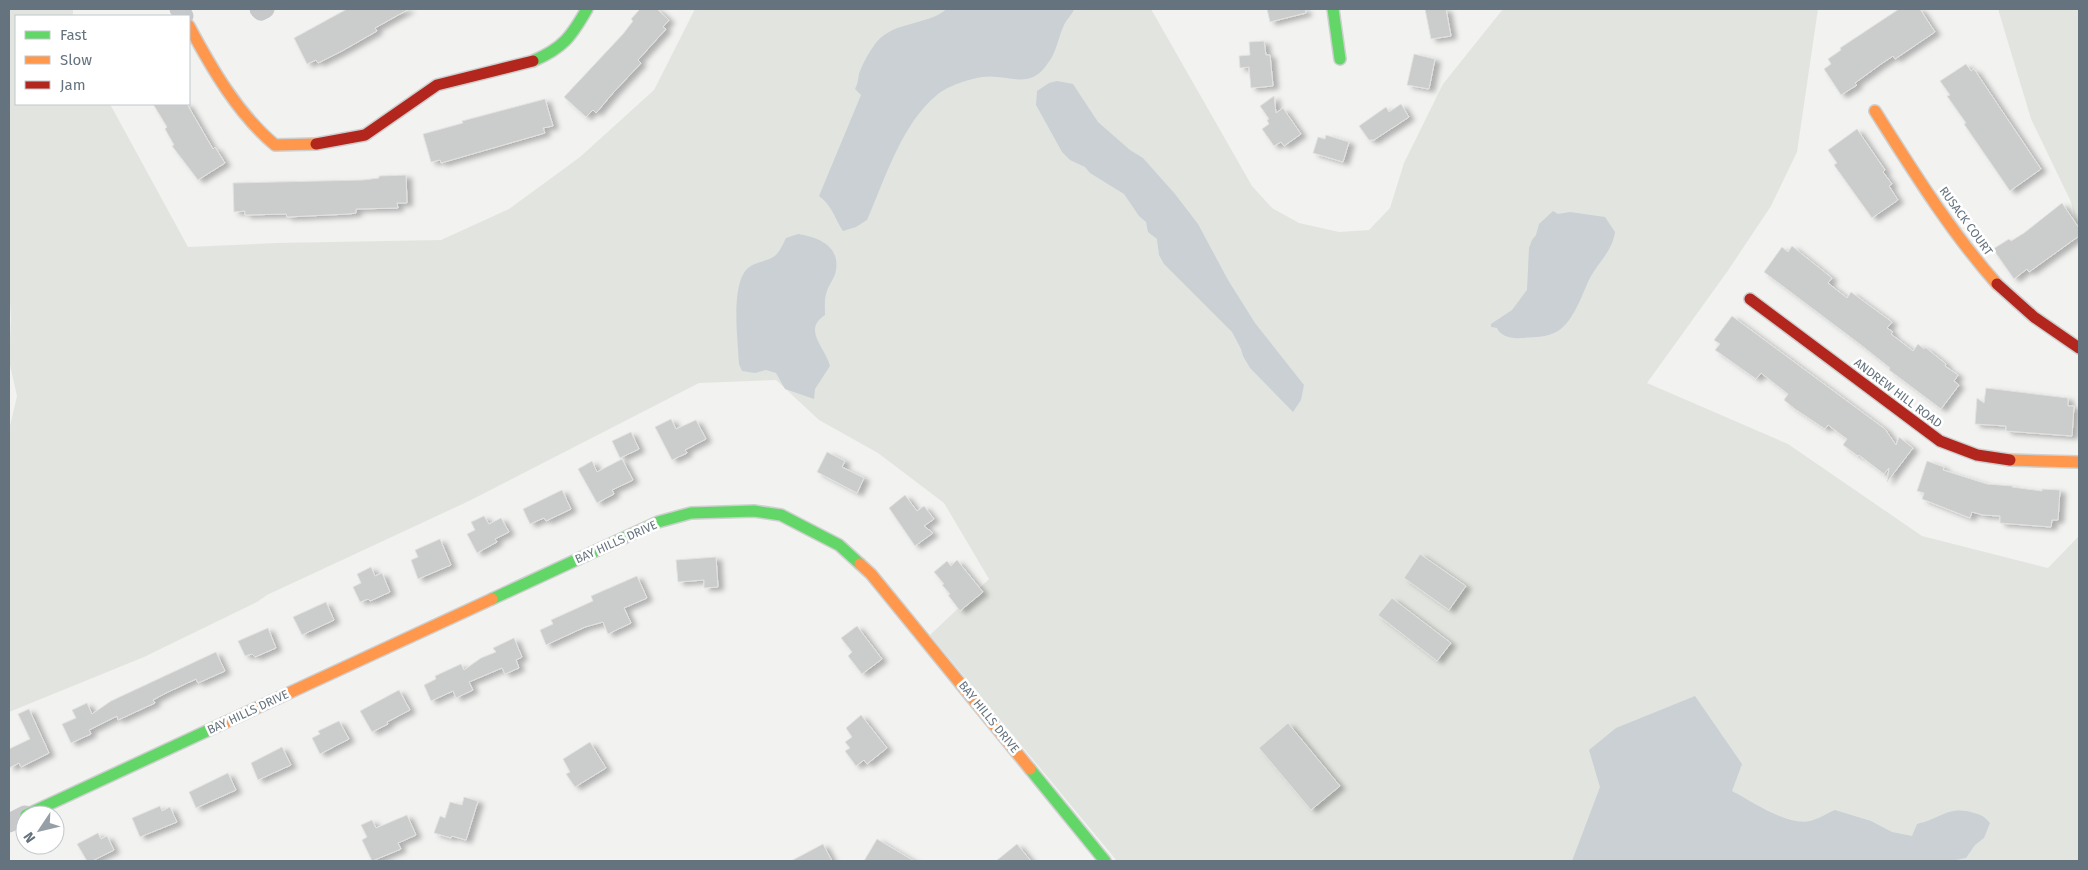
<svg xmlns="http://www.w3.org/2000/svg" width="2088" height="870" viewBox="0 0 2088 870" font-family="'Fira Sans',sans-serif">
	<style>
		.green { fill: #e2e5df }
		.water { fill: #cad0d4 }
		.building { fill: #cbcccc; stroke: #e2e2e1; filter: url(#shadow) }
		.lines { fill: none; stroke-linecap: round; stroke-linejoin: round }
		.fast-casing { stroke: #cecfcf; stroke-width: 14 }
		.slow-casing { stroke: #cecfcf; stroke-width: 14 }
		.jam-casing { stroke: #cecfcf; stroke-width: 14 }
		.street { stroke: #c7c8c9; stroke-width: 19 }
		.fast { stroke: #63d668; stroke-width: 11 }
		.slow { stroke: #ff974d; stroke-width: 11 }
		.jam { stroke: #b3261e; stroke-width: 11 }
		.labels { text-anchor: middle; stroke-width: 5; stroke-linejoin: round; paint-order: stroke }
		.street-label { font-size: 12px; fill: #65737e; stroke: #fff }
	</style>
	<defs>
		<filter id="shadow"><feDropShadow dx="5.5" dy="3" stdDeviation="2.5" flood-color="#0004"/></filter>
	</defs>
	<rect width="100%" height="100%" fill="#f2f2f1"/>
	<!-- green -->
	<path class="green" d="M9 9H73V16H16V104H110L188 247 276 243 441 240 509 209 580 157 654 90 695 9H1151L1252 186 1272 208 1299 223 1339 232 1369 230 1390 208 1404 163 1443 84 1503 9H1818L1797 152 1771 206 1727 272 1647 383 1788 444 1922 536 2048 568 2079 536V861H1117L930 635 989 579 944 503 878 453 819 420 776 380 699 383 469 501 267 595 257 602 144 657 9 712V430L17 396 9 361 11 318 9 286Z
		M1998 9H2079V239L2071 202 2031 119Z"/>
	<!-- water -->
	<path class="water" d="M947 9H1074C1072 15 1067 19 1064 25 1058 37 1057 52 1048 63 1029 92 1008 73 982 77 969 79 947 86 937 95 902 123 885 179 867 220L856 227 843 231C834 217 833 207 819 196L861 95 855 89C858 83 858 80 859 74 862 65 868 54 873 47 890 20 925 27 947 9Z
		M1057 81 1073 84 1098 122 1130 150 1143 158 1175 194 1198 224 1228 280 1255 323 1304 385 1301 400 1293 412 1250 368 1243 356 1241 349 1232 332 1164 264 1159 255 1157 239 1148 232 1146 222 1139 216 1124 194 1090 173 1085 167 1070 160 1062 152 1036 105 1037 91 1049 83Z
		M1553 211 1558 214 1570 212 1605 217 1615 232C1612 253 1596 264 1588 282 1581 298 1573 321 1558 331 1547 338 1532 337 1520 338 1512 339 1500 336 1497 328L1491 327V324L1512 310 1527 290 1529 248 1532 240 1536 235 1539 224Z
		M798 234C817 237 840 245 836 270 835 278 829 284 827 291 824 298 825 308 825 315 802 330 825 347 830 366L815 389 814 399 785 389 776 373 766 370 755 373 742 371 739 364C738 341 730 284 748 268 756 261 768 262 776 255 780 251 783 244 786 238Z
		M1695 696 1742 764 1732 791C1753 802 1787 826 1810 821 1819 819 1827 813 1835 810L1871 821 1892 832 1912 836 1917 824C1941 819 1948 805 1974 813 1982 815 1985 817 1990 823L1984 838 1975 845 1966 858 1950 861H1572L1600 787 1589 750 1616 728Z"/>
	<!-- building -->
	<path class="building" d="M347 9H409L375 28 377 31 342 51 318 63 316 60 307 64 294 38Z
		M640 9H657L669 20 663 27 666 29 638 60 641 63 613 93 596 113 593 110 586 117 564 97 623 34 633 21 631 19Z
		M1267 9H1305L1306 13 1270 22Z
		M1425 9H1446L1451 36 1431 39Z
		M1899 9H1920L1935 32 1895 59 1893 56 1881 64 1855 83 1857 85 1841 95 1824 69 1831 64 1828 59 1841 50 1840 48Z
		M1264 41 1266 55H1270L1273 86 1251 88 1249 67 1240 68 1239 56 1250 55 1249 42Z
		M1414 54 1435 59 1429 89 1407 85Z
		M1966 64 1971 71 1974 69 2041 169 2010 191 1964 124 1966 123 1947 96 1950 95 1940 81Z
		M1274 96 1276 113 1283 108 1301 134 1284 146 1281 142 1274 146 1262 129 1269 124 1267 120 1269 119 1260 106Z
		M545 99 553 126 543 128 545 133 441 163 440 160 431 162 423 134 463 123 462 121Z
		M153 104H187L213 149 215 147 225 163 198 180 172 146 174 145 165 129 167 127Z
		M1401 104 1409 117 1374 140H1369L1359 126 1386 107 1389 112Z
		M1857 129 1885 170 1883 172 1892 184 1889 186 1898 200 1872 218 1834 165 1837 163 1828 150Z
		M1326 135 1349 142 1343 162 1313 153 1318 137 1325 139Z
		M406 175 407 203H397L398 208 356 209V213L348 214 287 217 286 214 245 215V211L234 212 233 183 363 180 379 178V176Z
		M2062 203 2079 228V236L2029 272 2027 269 2014 279 1993 249 2009 239 2011 241 2024 233Z
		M1792 246 1832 278 1828 283 1847 298 1851 292 1892 322 1887 328 1893 332 1891 334 1913 351 1918 344 1924 349 1925 347 1946 364 1945 366 1958 375 1954 381 1959 385 1941 409 1889 370 1890 368 1861 345 1764 272 1782 247 1788 252Z
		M1732 316 1885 429 1896 445 1899 437 1913 448 1887 482 1889 468 1884 474 1859 455 1858 456 1843 445 1847 439 1828 425 1825 429 1795 409 1784 400 1788 394 1761 373 1756 379 1715 350 1720 344 1714 340Z
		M1986 388 2068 398V406H2074L2072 436 2006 431V426L1975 424 1977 398 1984 403Z
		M671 419 676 429 696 420 706 439 685 450 687 453 672 460 655 427Z
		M631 432 639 449 620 458 612 441Z
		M827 452 845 461 842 467 864 478 857 493 817 472Z
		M622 459 633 480 612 490 614 494 597 503 578 469 592 461 597 472Z
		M1927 461 1944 467 1943 470 1987 484 2013 486 2012 487 2042 491V489L2060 490 2058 520H2052L2051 527 2000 523V516L1983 515 1972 512 1970 518 1922 499 1924 493 1917 491Z
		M562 490 571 509 546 521 544 518 530 524 523 509Z
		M905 495 917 511 924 506 934 519 924 526 933 533 915 546 889 508Z
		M484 516 489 524 501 518 509 532 495 539 497 542 477 553 467 534 475 530 471 522Z
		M440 539 451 565 418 579 411 560 418 557 415 550Z
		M1420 554 1466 586 1449 610 1404 578Z
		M716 557 718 587 704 588V580L678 582 676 560Z
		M957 560 983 592 960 611 948 595 950 594 942 585 944 584 934 572 947 561 951 566Z
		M371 567 375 576 382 573 390 592 370 601 368 599 360 602 353 587 361 583 357 574Z
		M637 576 647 598 624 608 631 623 608 634 603 622 585 627 546 645 540 630 553 624 551 620 593 601 591 596Z
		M1392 598 1451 643 1437 661 1378 615Z
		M326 602 334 620 302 635 293 617Z
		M857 626 882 659 862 674 848 656 852 652 841 638Z
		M268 628 276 648 255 657 252 654 245 656 238 641Z
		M514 638 522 657 516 660 519 668 505 674 502 668 469 682 473 690 456 698 453 691 431 701 424 685 436 679 435 676 461 664 464 670 481 658 496 652 493 648Z
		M216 652 225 671 198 683 196 679 166 693 153 700 155 703 118 720 117 716 89 730 91 734 71 743 62 724 76 718 72 710 87 703 92 714 111 701Z
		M399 690 410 710 387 722 388 724 372 732 360 711Z
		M29 709 49 753 21 767 19 763 9 768V749L30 739 18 714Z
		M861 715 887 748 867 764 864 760 856 766 845 751 850 748 845 742 852 737 846 728Z
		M339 721 349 739 320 754 312 738 320 734 318 731Z
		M1288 723 1340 786 1311 810 1259 748Z
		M590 742 606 768 575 787 566 774 570 772 563 759Z
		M282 747 291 765 258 780 251 763Z
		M228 773 236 790 196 808 189 792Z
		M464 797 478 801 466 840 452 836 451 838 434 833 440 816 445 818 450 802 462 805Z
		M160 806 162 811 170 807 177 822 140 837 132 818Z
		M407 815 416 835 398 843 401 849 372 861 362 840 367 837 361 825 372 820 376 828Z
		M98 833 101 839 107 836 114 850 92 861H87L77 844Z
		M877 839 914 861H864Z
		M823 844 832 861H791Z
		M1017 844 1031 861H996Z"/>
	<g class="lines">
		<!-- fast casing -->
		<g class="fast-casing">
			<path id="fast" d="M1333 9 1340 59
				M533 61C563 48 571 37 587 9
				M492 599 658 522 691 513 754 511 781 515 839 545 860 564
				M1030 769 1105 861
				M26 815 224 723"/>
		</g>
		<!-- slow casing -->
		<g class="slow-casing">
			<path id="slow" d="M189 26C212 69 238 114 275 145L316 144
				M1875 111C1913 171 1950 231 1997 284
				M2010 460 2079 462
				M860 564 871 574 1030 769
				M224 723 492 599"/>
		</g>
		<!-- jam casing -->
		<g class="jam-casing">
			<path id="jam" d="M316 144 365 135 437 85 533 61
				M1997 284 2034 317 2079 348
				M1750 299 1940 441 1977 455 2010 460"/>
		</g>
		<!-- street -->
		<path class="street" d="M179 9 184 16
			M259 9 261 11 265 9
			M9 823 25 815"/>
		<!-- fast -->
		<use href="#fast" class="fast"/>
		<!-- slow -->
		<use href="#slow" class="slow"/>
		<!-- jam -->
		<use href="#jam" class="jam"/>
	</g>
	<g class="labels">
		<!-- street labels -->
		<g class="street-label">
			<text transform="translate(1966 221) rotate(54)" y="4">RUSACK COURT</text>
			<text transform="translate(1898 393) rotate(37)" y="4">ANDREW HILL ROAD</text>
			<text transform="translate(616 542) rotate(-24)" y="4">BAY HILLS DRIVE</text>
			<text transform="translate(248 712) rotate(-25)" y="4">BAY HILLS DRIVE</text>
			<text transform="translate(989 717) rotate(51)" y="4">BAY HILLS DRIVE</text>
		</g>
	</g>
	<!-- border -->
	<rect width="2088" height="870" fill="none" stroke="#65737e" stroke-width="20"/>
	<!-- legend -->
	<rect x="15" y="15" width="175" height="90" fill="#ffffff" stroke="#c1c7cb"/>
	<rect x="25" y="31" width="25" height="8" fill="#63d668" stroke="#c1c7cb"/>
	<text x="60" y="40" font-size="15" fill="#65737e">Fast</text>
	<rect x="25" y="56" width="25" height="8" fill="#ff974d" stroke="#c1c7cb"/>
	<text x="60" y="65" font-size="15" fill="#65737e">Slow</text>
	<rect x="25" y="81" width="25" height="8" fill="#b3261e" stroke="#c1c7cb"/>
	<text x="60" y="90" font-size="15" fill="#65737e">Jam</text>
	<!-- north arrow -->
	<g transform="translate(40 830) rotate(235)"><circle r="24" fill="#ffffff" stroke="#c1c7cb"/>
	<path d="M0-4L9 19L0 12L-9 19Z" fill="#969fa6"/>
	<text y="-8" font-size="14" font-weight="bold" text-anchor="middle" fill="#65737e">N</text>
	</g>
</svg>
